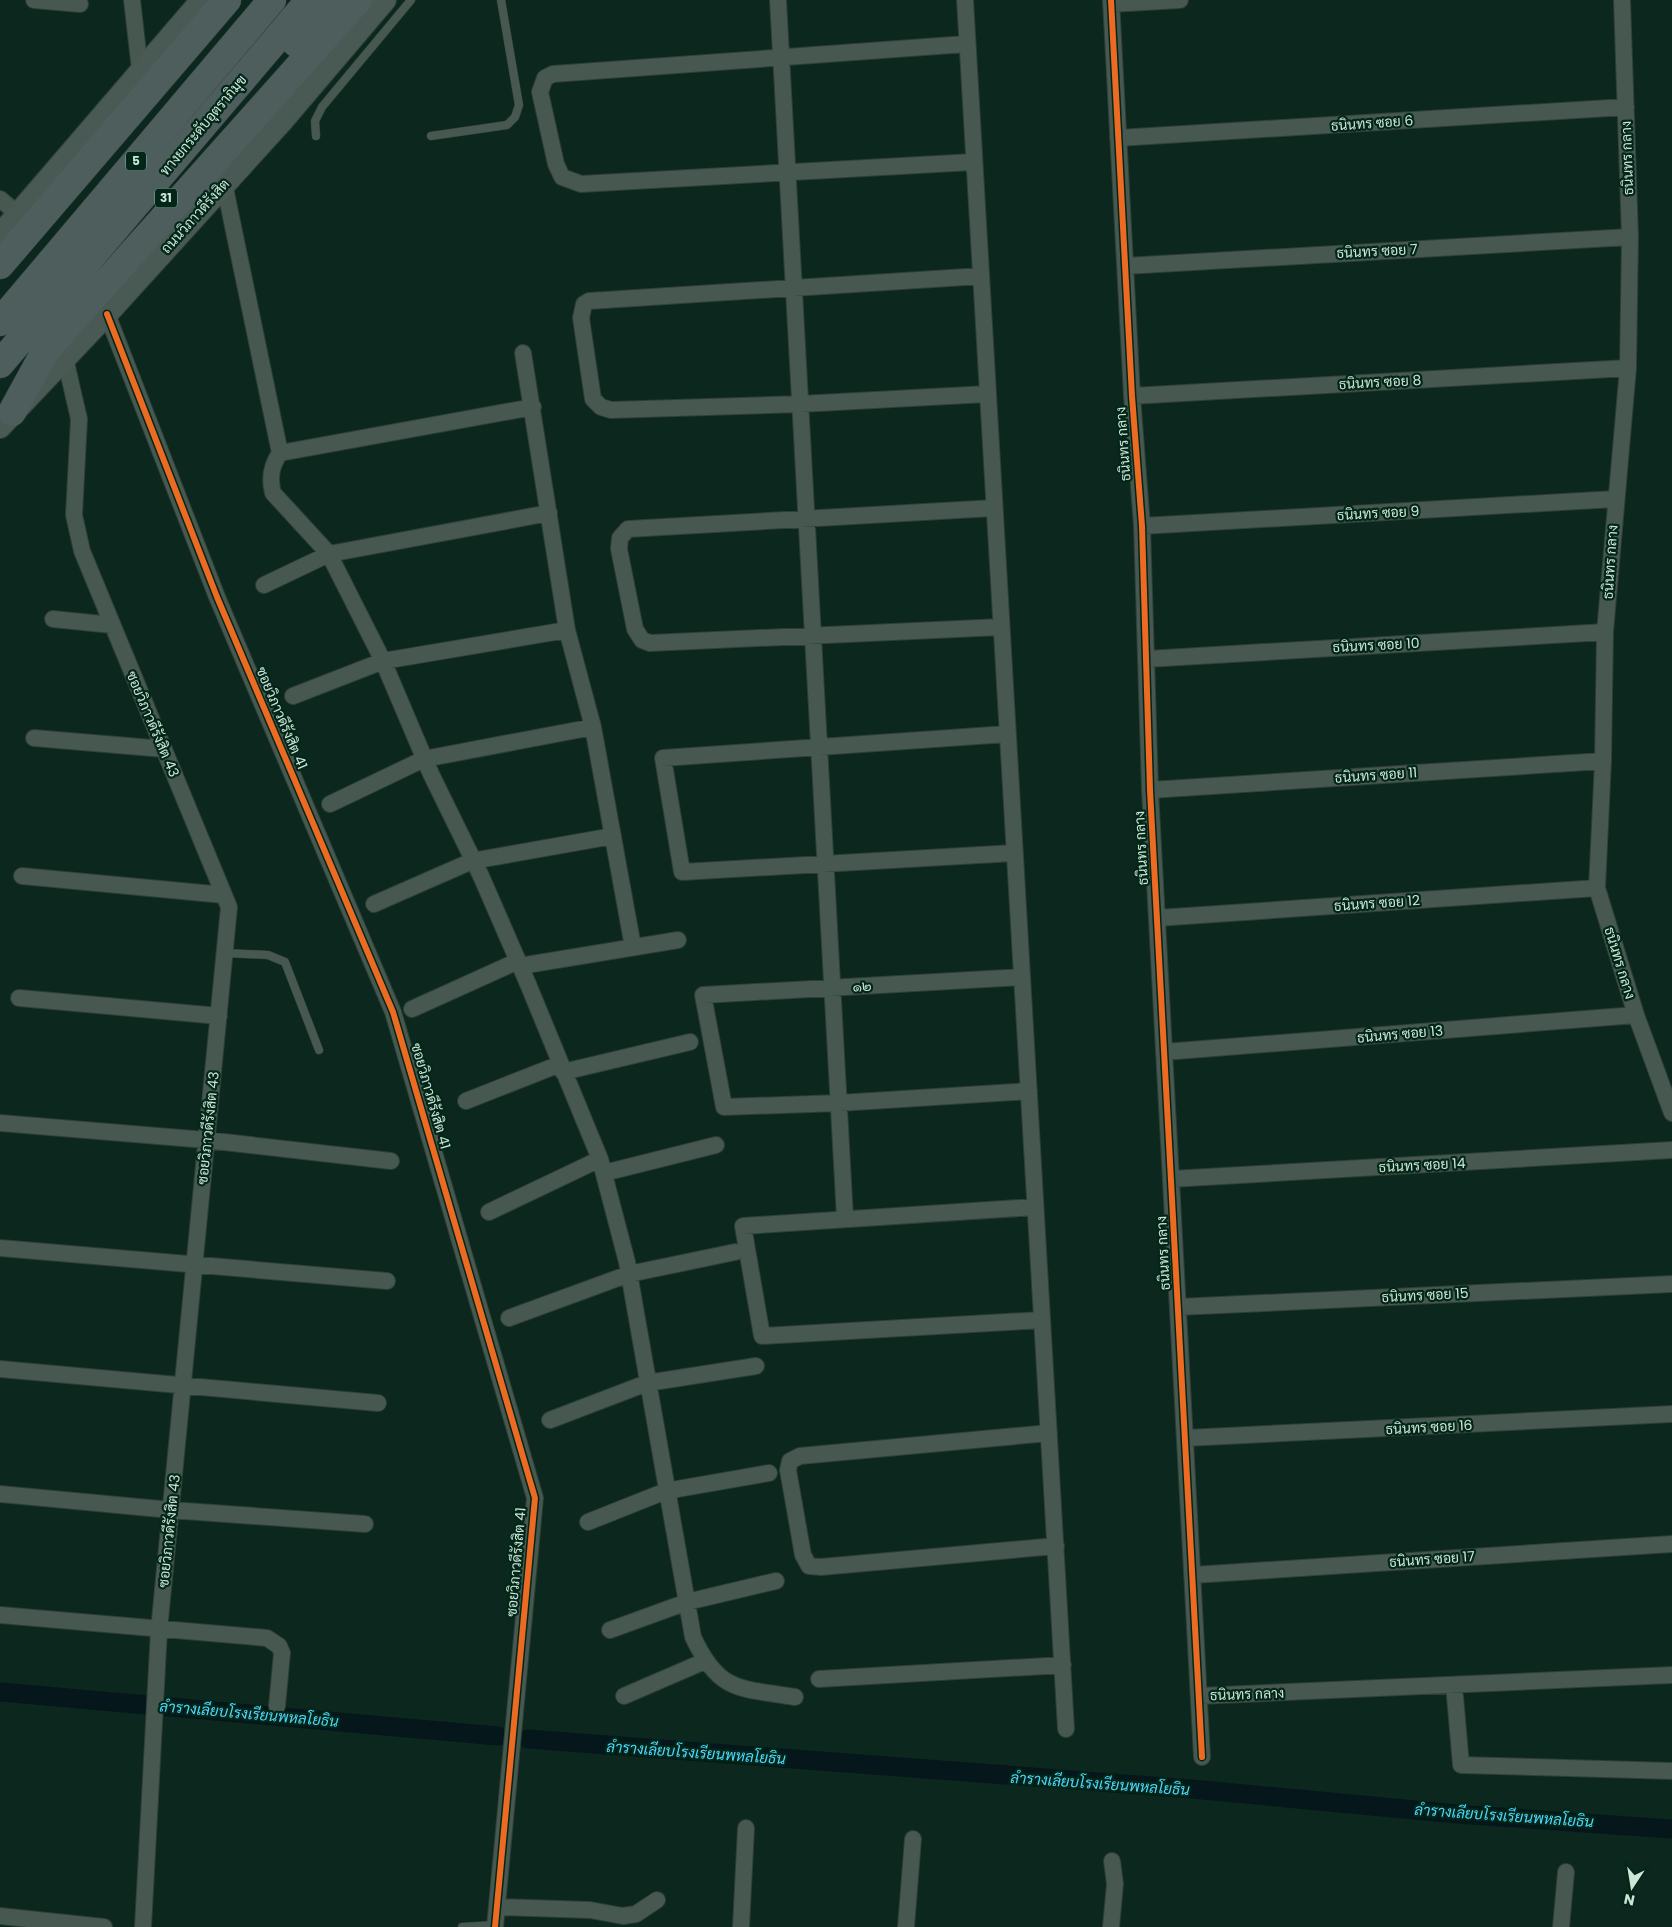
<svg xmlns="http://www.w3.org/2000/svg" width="1672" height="1927" viewBox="0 0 1672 1927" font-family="Poppins,Sarabun,sans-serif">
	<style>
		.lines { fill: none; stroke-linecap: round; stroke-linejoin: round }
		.canal { stroke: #05171a; stroke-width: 19 }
		.lane-casing { stroke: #2d3f37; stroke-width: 9 }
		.street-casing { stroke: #2d3f37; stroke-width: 18 }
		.secondary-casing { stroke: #2d3f37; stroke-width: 24 }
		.highway-casing { stroke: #2d3f37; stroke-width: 29 }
		.lane { stroke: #46584f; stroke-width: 8 }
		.street { stroke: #46584f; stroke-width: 16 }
		.secondary { stroke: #495a55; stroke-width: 22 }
		.highway { stroke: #4d5e5d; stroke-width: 28 }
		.cycleway-casing { stroke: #022718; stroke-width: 9 }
		.cycleway { stroke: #ed6a23; stroke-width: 6 }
		.labels { text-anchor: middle; stroke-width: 4.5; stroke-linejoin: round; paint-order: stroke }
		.shield { fill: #022718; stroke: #91ad9f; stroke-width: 1 }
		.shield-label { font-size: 12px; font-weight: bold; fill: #cee6d9 }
		.street-label { font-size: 14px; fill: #cee6d9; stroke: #022718 }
		.water-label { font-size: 15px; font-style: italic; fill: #4fd5fe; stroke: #022718 }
	</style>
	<rect width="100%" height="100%" fill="#0c271d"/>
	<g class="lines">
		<!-- canal -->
		<path class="canal" d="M0 1692 498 1736
			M528 1739 1192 1789 1457 1814 1672 1829"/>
		<!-- lane casing -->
		<g class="lane-casing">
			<path id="lane" d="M316 136 315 121 322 107 411 0
				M431 136 507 125 515 117 519 105 501 0
				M225 953 268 955 285 962 319 1050
				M462 1927 495 1925"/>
		</g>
		<!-- street casing -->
		<g class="street-casing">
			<path id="street" d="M34 0 80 4
				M132 0 140 70
				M778 0 845 1218
				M965 0 1066 1729
				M1111 0 1132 396 1142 526 1150 790 1202 1757
				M1622 0 1630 237 1628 368 1605 632 1603 761 1597 888 1636 1015 1672 1113
				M1111 4 1180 0
				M966 44 553 74 545 78 540 92 556 164 562 177 581 184 973 162
				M1118 138 1626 107
				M224 183 280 453
				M0 199 18 214
				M1125 266 1630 237
				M981 276 589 301 584 304 581 318 593 399 601 407 611 410 800 404 987 394
				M107 314 217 597 393 1012 535 1498 495 1927
				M523 353 567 630 593 727 633 947
				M65 358 79 419 74 515 82 551 229 907 159 1630 143 1927
				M1132 396 1628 368
				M533 407 280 453C271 466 269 478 273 493L329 554 383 661 431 774 481 876 528 984 600 1159 627 1262 693 1637C719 1693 740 1688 795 1697
				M994 508 628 529 620 538 619 549 635 629 642 640 650 643 1001 627
				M1142 526 1615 499
				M264 585 329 554 549 513
				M53 619 112 625
				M1147 659 1605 632
				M293 696 383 661 567 630
				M1007 734 663 758 682 872 1014 853
				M34 738 164 749
				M1150 790 1603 761
				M330 804 424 759 593 727
				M22 876 224 895
				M374 904 472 861 613 836
				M1157 918 1597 888
				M520 966 678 940
				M1022 977 703 995 724 1107 839 1103 1029 1091
				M19 998 219 1016
				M412 1009 518 961
				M1164 1052 1636 1015
				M563 1072 690 1042
				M466 1101 560 1064
				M0 1123 206 1140 391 1161
				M604 1173 716 1145
				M1171 1179 1672 1150
				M1035 1207 743 1226 762 1336 1042 1320
				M489 1212 600 1159
				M0 1248 387 1281
				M1178 1307 1672 1284
				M509 1318 629 1274 735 1252
				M0 1369 378 1403
				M550 1420 647 1383 756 1366
				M1049 1433 800 1456 790 1461 788 1470 803 1555 809 1566 821 1567 1056 1546
				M1186 1438 1672 1414
				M0 1494 171 1510 365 1524
				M588 1522 666 1491 769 1473
				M1193 1575 1672 1544
				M0 1615 267 1638 279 1646 282 1653 277 1706
				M610 1630 687 1602 776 1581
				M819 1679 1063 1665
				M1454 1685 1461 1765 1672 1771
				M624 1696 705 1661
				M1199 1696 1672 1675
				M497 1907 590 1910 623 1916 636 1914 657 1900
				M0 1916 104 1927
				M741 1927 746 1828
				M906 1927 913 1839
				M1111 1927 1115 1884 1112 1861
				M1561 1927 1566 1872"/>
		</g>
		<!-- secondary casing -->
		<g class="secondary-casing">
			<path id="secondary" d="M0 235 202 0
				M0 427 107 314 283 120 385 0"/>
		</g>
		<!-- highway casing -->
		<g class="highway-casing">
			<path id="highway" d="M296 43 332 0
				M0 265 227 0
				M0 322 272 0
				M0 364 302 9
				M12 412 46 350 358 0"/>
		</g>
		<!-- lane -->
		<use href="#lane" class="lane"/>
		<!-- street -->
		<use href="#street" class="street"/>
		<!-- secondary -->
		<use href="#secondary" class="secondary"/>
		<!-- highway -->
		<use href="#highway" class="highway"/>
		<!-- cycleway casing -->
		<g class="cycleway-casing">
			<path id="cycleway" d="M1111 0 1132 396 1142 526 1150 790 1202 1757
				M107 314 217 597 393 1012 535 1498 495 1927"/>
		</g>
		<!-- cycleway -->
		<use href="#cycleway" class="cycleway"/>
	</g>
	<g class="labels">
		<!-- shield labels -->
		<g class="shield">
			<rect x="126" y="151.5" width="20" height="19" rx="4"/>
			<rect x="155" y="188.5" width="22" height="19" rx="4"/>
		</g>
		<g class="shield-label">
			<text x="136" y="165">5</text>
			<text x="166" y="202">31</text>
		</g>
		<!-- street labels -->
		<g class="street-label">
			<text transform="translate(1372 123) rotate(-4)" y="5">ธนินทร ซอย 6</text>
			<text transform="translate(203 125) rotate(-50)" y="5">ทางยกระดับอุตราภิมุข</text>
			<text transform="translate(1627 158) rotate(-92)" y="5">ธนินทร กลาง</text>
			<text transform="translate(195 216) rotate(-48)" y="5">ถนนวิภาวดีรังสิต</text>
			<text transform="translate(1377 251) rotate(-3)" y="5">ธนินทร ซอย 7</text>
			<text transform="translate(1380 382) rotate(-3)" y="5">ธนินทร ซอย 8</text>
			<text transform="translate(1123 444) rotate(-94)" y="5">ธนินทร กลาง</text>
			<text transform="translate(1378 513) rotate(-3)" y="5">ธนินทร ซอย 9</text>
			<text transform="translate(1610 562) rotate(-86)" y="5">ธนินทร กลาง</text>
			<text transform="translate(1376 645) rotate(-3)" y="5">ธนินทร ซอย 10</text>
			<text transform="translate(282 718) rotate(67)" y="5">ซอยวิภาวดีรังสิต 41</text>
			<text transform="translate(153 724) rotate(67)" y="5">ซอยวิภาวดีรังสิต 43</text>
			<text transform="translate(1376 775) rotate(-4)" y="5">ธนินทร ซอย 11</text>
			<text transform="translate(1141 848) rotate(-93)" y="5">ธนินทร กลาง</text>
			<text transform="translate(1377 903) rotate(-4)" y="5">ธนินทร ซอย 12</text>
			<text transform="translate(1620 963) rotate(73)" y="5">ธนินทร กลาง</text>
			<text transform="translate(862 986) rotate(-3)" y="5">๑๒</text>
			<text transform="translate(1400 1034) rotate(-5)" y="5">ธนินทร ซอย 13</text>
			<text transform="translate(431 1096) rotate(74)" y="5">ซอยวิภาวดีรังสิต 41</text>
			<text transform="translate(208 1128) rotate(-84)" y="5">ซอยวิภาวดีรังสิต 43</text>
			<text transform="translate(1422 1165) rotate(-3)" y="5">ธนินทร ซอย 14</text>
			<text transform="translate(1163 1253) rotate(-93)" y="5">ธนินทร กลาง</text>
			<text transform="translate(1425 1295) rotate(-3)" y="5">ธนินทร ซอย 15</text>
			<text transform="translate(1429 1427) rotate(-3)" y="5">ธนินทร ซอย 16</text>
			<text transform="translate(169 1531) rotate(-84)" y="5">ซอยวิภาวดีรังสิต 43</text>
			<text transform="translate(1432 1559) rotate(-4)" y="5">ธนินทร ซอย 17</text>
			<text transform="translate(516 1562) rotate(-85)" y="5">ซอยวิภาวดีรังสิต 41</text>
			<text transform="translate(1247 1694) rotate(-2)" y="5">ธนินทร กลาง</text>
		</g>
		<!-- water labels -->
		<g class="water-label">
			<text transform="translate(249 1714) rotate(5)" y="5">ลำรางเลียบโรงเรียนพหลโยธิน</text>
			<text transform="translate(696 1753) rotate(4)" y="5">ลำรางเลียบโรงเรียนพหลโยธิน</text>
			<text transform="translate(1100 1784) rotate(4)" y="5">ลำรางเลียบโรงเรียนพหลโยธิน</text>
			<text transform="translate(1504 1816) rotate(4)" y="5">ลำรางเลียบโรงเรียนพหลโยธิน</text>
		</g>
	</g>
	<!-- north arrow -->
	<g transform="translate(1632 1887) rotate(192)" stroke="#022718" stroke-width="4" paint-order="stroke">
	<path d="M0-4L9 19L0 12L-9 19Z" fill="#cee6d9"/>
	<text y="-8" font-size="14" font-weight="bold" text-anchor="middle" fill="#cee6d9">N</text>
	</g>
</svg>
